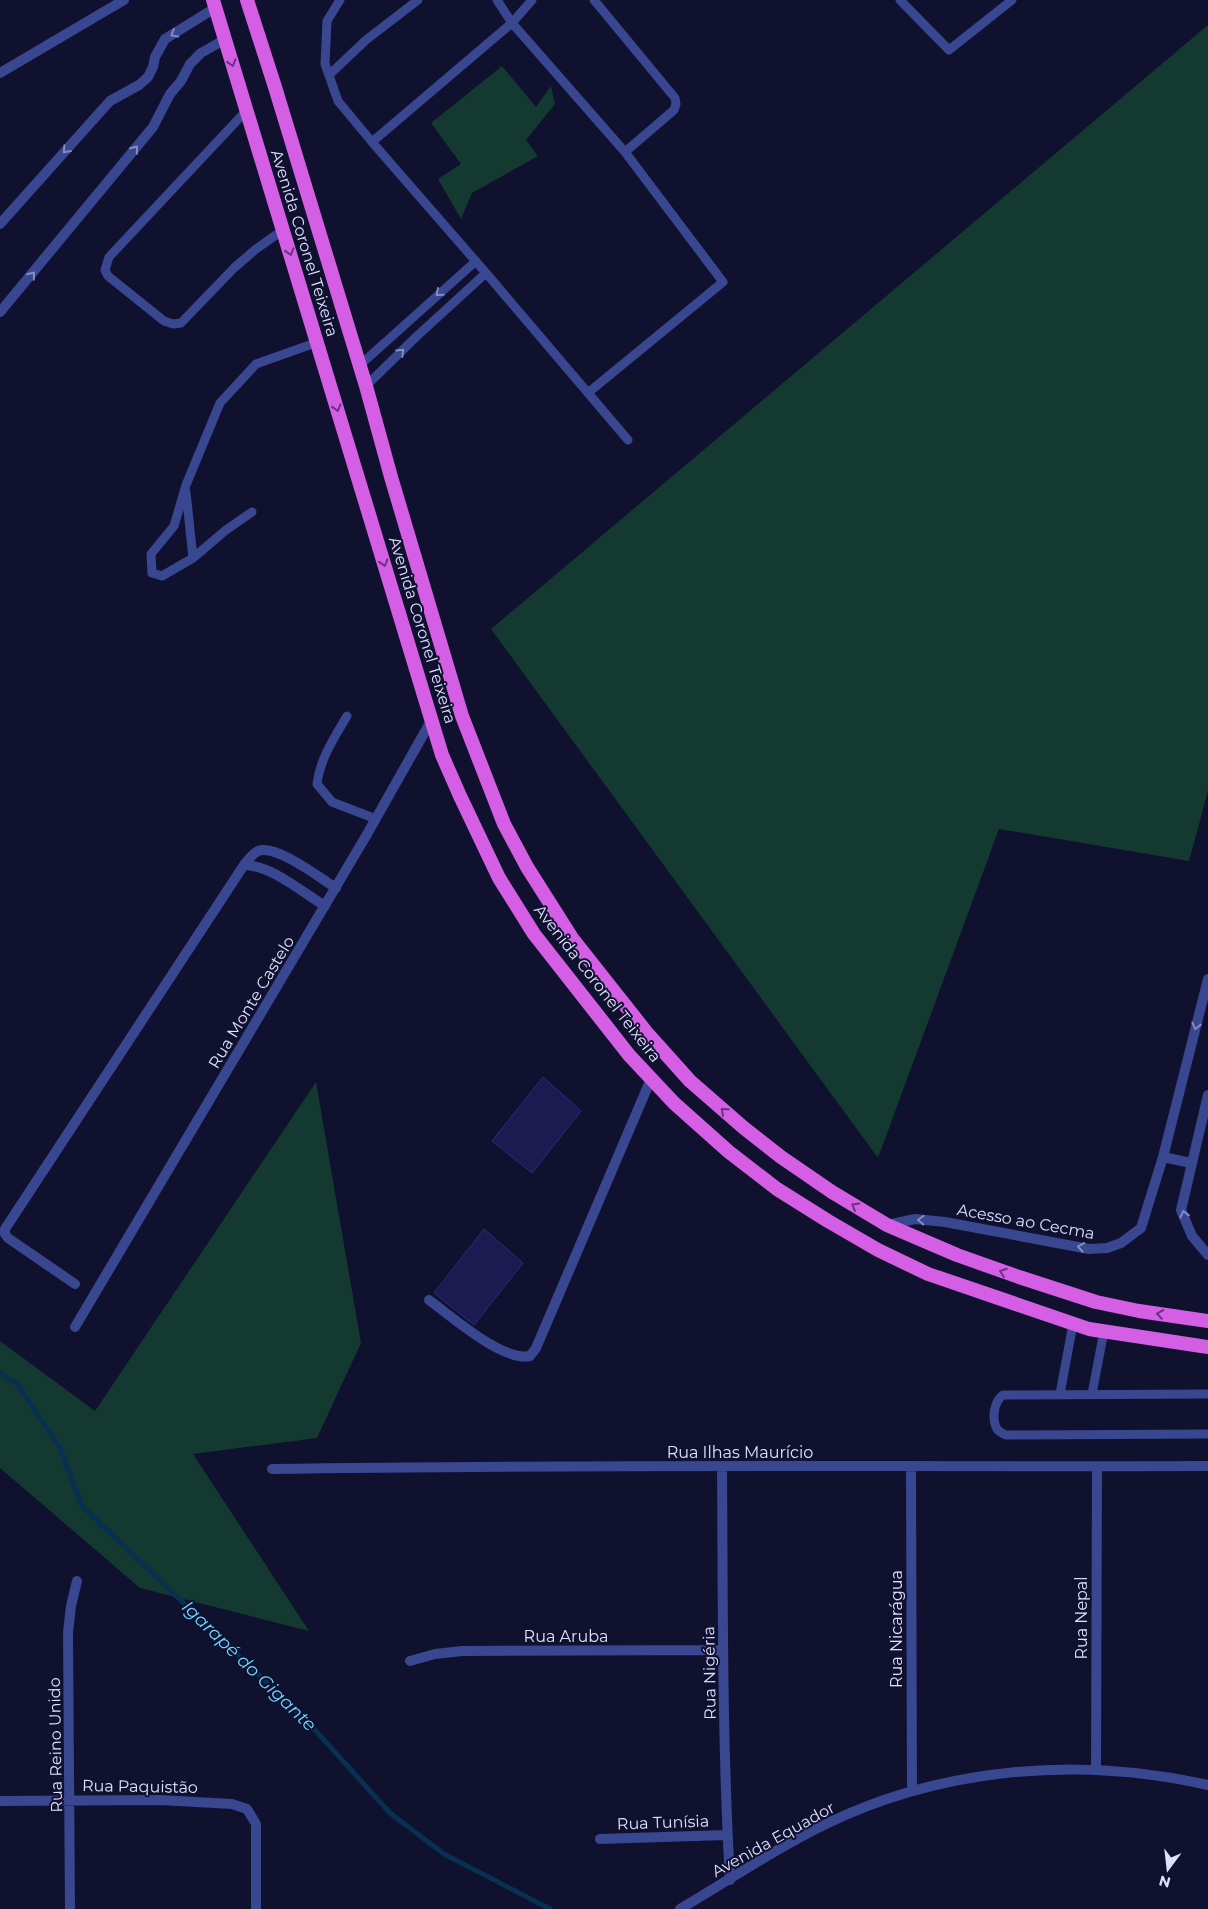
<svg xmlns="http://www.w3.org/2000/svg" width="1208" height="1909" viewBox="0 0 1208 1909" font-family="Montserrat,sans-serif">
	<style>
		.green { fill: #133931 }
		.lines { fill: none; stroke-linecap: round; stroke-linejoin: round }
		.stream { stroke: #083050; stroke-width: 5 }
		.building { fill: #1c1b51; stroke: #2d2c7e }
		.service { stroke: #394690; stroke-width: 9 }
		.minor { stroke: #394690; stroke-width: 10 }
		.trunk { stroke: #d45fe4; stroke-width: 14 }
		.oneway { stroke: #838bc2 }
		.oneway2 { stroke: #683480 }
		.labels { text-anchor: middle; stroke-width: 4; stroke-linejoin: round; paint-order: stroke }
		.street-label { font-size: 16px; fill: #dee0ff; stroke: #10112f }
		.water-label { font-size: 18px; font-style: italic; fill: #6cd7ff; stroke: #10112f }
	</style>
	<rect width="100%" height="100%" fill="#10112f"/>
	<!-- green -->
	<path class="green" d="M1208 25V791L1189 861 999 829 878 1158 491 629Z
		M502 66 536 107 551 86 555 104 526 140 538 156 472 193 461 219 438 179 461 164 431 123Z
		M316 1082 361 1343 317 1438 193 1454 309 1631 140 1588 0 1468V1341L95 1411Z"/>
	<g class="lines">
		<!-- stream -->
		<path class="stream" d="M0 1373 18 1385 60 1448 82 1506 306 1720 390 1813 444 1854 550 1909"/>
	</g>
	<!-- building -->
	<path class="building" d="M543 1077 581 1111 532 1173 492 1141Z
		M484 1229 523 1263 474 1325 434 1293Z"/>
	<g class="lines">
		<!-- service -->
		<path class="service" d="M340 0 327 21 325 64 338 101 372 142 486 273 628 440
			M497 0 512 23 625 152 723 282 589 392
			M594 0 675 98 676 104 674 110 625 152
			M900 0 949 50 1012 0
			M329 75 366 40 418 0
			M246 111 109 257 105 270 108 276 164 321 173 324 181 323 234 268 256 249 283 230
			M372 142 512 23 532 0
			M360 365 476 261
			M366 386 417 336 486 273
			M186 492 193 558
			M252 512 226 530 193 558 162 576 152 573 151 554 174 526 186 485 220 403 256 364 318 342
			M347 716C334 738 320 759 317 784L332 802 376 819
			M1060 1394 1073 1324
			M1092 1394 1104 1331
			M1208 1394 1003 1395C994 1401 992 1418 996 1427 998 1432 1002 1433 1006 1435L1208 1434"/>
		<!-- minor -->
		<path class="minor" d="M0 73 124 0
			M0 224 110 101 139 85 148 77 153 67 155 57 165 39 215 8
			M0 312 153 127 170 94 181 81 190 64 201 53 224 40
			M244 865C271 865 302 892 325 906
			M1208 1095 1181 1210 1192 1236 1208 1255
			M1163 1157 1191 1163
			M887 1225 915 1219 945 1222 1089 1249 1107 1248 1121 1243 1141 1228 1163 1157 1208 979
			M75 1284 8 1238 5 1234V1229L244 865C248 860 252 854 258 851 276 844 320 878 336 888
			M429 1300C451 1316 503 1362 530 1356L536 1348 651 1079
			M75 1327 366 836 431 721
			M722 1467C723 1604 722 1742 730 1880
			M911 1468 912 1791
			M272 1469C584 1464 896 1467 1208 1466
			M410 1661 435 1654 462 1651 723 1650
			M1096 1770 1097 1467
			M0 1801 160 1800 232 1804 247 1809 256 1824V1909
			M600 1839 727 1835
			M70 1909 68 1632 71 1606 77 1581
			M680 1909C728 1881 774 1849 824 1825 942 1767 1080 1756 1208 1785"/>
		<!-- trunk -->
		<path class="trunk" d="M213 0 442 755 460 796 499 878 534 934 629 1055 674 1103 729 1152 777 1189 828 1221 878 1250 928 1274 1089 1329 1208 1347
			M247 0 275 87 366 386 391 477 462 716 504 824 527 867 572 938 647 1033 690 1081 744 1128 781 1157 832 1192 887 1225 957 1255 1019 1277 1096 1302 1139 1311 1208 1321"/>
	</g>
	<!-- one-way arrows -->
	<defs><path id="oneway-chevron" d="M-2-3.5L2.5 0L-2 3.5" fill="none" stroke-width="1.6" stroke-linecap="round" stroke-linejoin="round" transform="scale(1.25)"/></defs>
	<g class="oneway">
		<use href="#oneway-chevron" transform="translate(174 34) rotate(149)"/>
		<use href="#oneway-chevron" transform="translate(135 149) rotate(-51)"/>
		<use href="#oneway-chevron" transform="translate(66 150) rotate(132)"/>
		<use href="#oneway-chevron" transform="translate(32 275) rotate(-51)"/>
		<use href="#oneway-chevron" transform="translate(439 293) rotate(139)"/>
		<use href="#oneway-chevron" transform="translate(401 352) rotate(-44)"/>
		<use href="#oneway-chevron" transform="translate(1196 1026) rotate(104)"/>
		<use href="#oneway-chevron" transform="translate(1184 1214) rotate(-104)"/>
		<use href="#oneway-chevron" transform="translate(921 1220) rotate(-177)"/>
		<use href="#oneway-chevron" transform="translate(1081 1247) rotate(-170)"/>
	</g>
	<g class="oneway2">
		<use href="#oneway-chevron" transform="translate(232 63) rotate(73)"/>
		<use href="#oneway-chevron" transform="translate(290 252) rotate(73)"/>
		<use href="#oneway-chevron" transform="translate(337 408) rotate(73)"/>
		<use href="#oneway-chevron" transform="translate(384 563) rotate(73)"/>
		<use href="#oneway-chevron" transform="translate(724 1111) rotate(-139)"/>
		<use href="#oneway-chevron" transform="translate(855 1206) rotate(-150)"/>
		<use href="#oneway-chevron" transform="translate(1003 1272) rotate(-160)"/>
		<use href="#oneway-chevron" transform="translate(1160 1314) rotate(-171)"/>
	</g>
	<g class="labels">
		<!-- street labels -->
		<g class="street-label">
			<text transform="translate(305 243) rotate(73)" y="6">Avenida Coronel Teixeira</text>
			<text transform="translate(423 630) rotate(73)" y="6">Avenida Coronel Teixeira</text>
			<text transform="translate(598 983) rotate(52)" y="6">Avenida Coronel Teixeira</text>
			<text transform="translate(251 1002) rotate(-59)" y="6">Rua Monte Castelo</text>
			<text transform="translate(1026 1221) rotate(10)" y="6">Acesso ao Cecma</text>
			<text x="740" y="1458">Rua Ilhas Maurício</text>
			<text transform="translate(1081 1618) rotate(-90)" y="6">Rua Nepal</text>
			<text transform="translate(896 1629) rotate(-90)" y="6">Rua Nicarágua</text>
			<text x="566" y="1642">Rua Aruba</text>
			<text transform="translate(709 1673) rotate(-91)" y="6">Rua Nigéria</text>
			<text transform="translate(55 1745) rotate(-91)" y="6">Rua Reino Unido</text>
			<text transform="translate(140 1786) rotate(1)" y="6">Rua Paquistão</text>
			<text transform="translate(663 1822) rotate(-2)" y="6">Rua Tunísia</text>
			<text transform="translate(773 1839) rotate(-29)" y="6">Avenida Equador</text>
		</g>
		<!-- water labels -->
		<g class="water-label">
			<text transform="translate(249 1666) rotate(44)" y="6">Igarapé do Gigante</text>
		</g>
	</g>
	<!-- north arrow -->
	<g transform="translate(1168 1869) rotate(195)" stroke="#10112f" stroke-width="4" paint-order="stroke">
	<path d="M0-4L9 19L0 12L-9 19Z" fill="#dee0ff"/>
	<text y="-8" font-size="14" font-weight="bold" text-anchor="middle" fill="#dee0ff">N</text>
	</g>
</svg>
